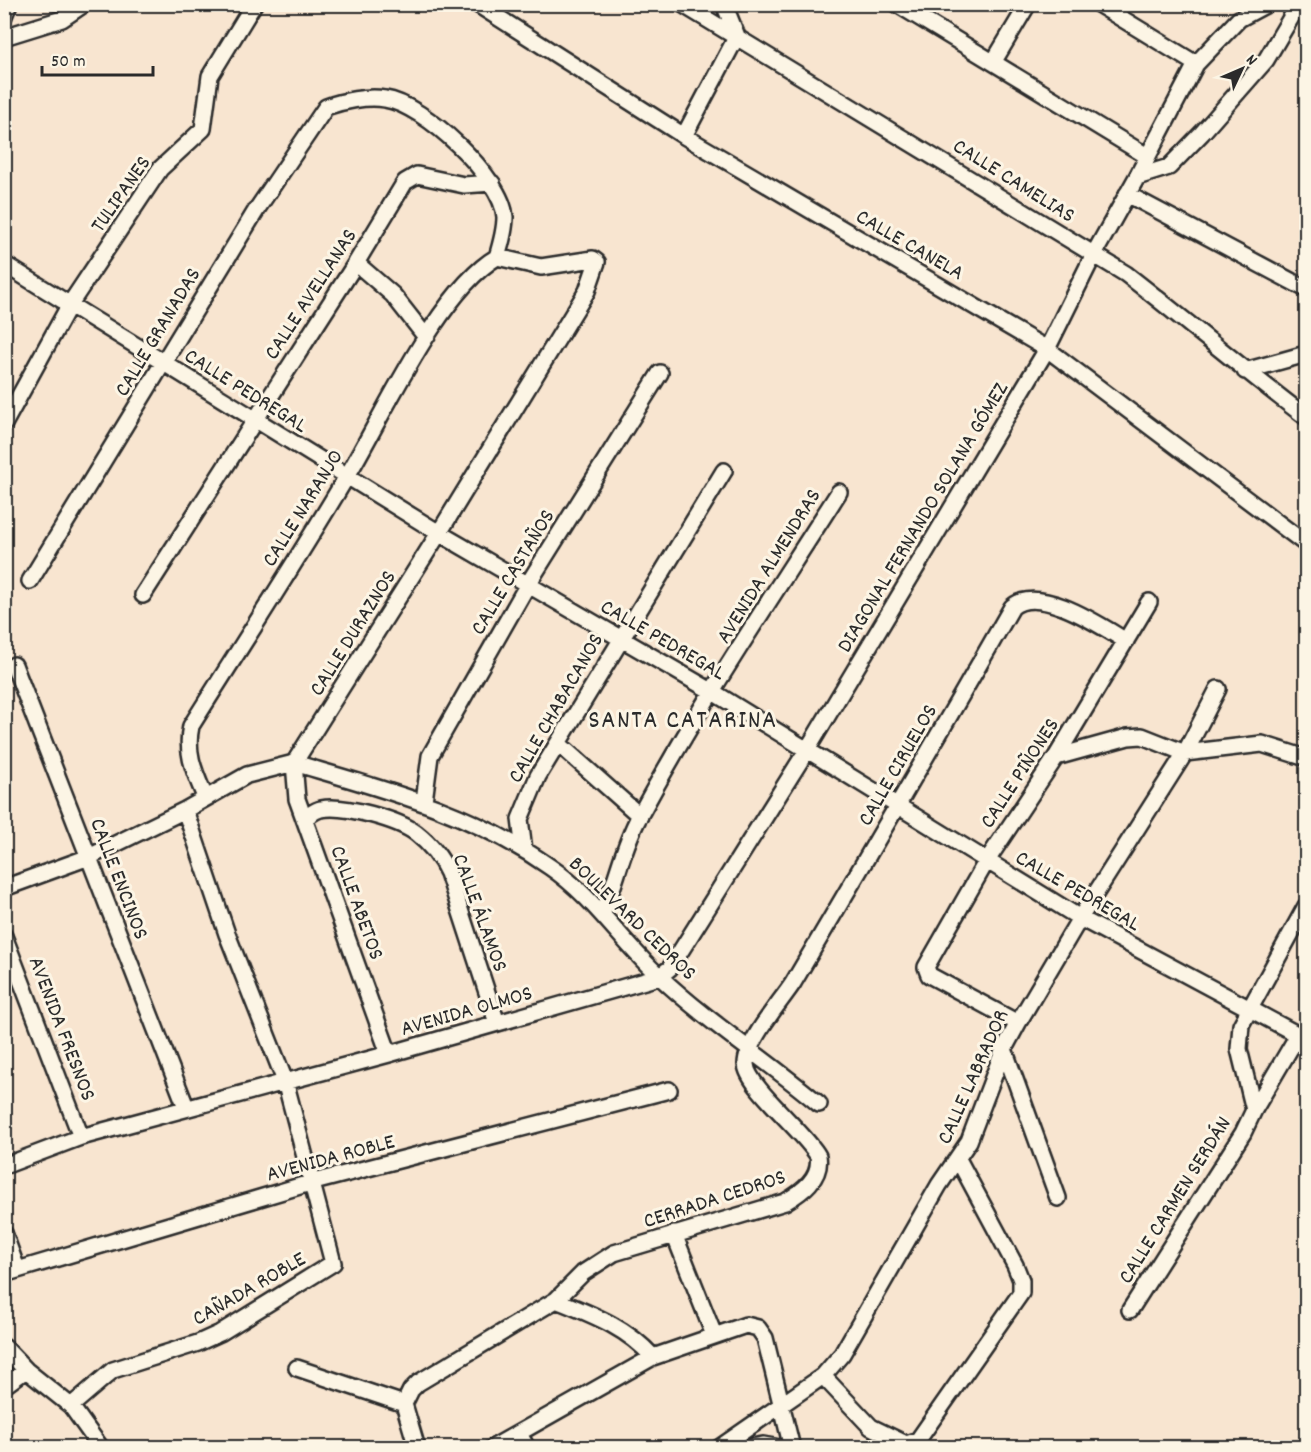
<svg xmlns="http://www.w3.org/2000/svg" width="1311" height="1452" viewBox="0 0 1311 1452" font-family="Dekko,sans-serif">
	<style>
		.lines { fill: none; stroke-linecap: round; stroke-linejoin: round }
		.minor-casing { stroke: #2b2b2b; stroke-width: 20 }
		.minor { stroke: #fcf5e5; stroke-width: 15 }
		.labels { text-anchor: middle; stroke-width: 6; stroke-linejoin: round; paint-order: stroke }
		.street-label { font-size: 22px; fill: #2b2b2b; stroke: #fcf5e5 }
		.quarter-label { font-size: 26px; letter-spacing: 1.5px; fill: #2b2b2b; stroke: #fcf5e5 }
	</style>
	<rect width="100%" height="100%" fill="#f8e5d0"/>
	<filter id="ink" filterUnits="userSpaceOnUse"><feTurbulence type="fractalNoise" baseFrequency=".0167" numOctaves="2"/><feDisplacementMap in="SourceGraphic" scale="12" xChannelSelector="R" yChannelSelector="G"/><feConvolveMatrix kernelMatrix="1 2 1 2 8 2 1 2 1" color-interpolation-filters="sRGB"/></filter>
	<g filter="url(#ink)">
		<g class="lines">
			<!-- minor casing -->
			<g class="minor-casing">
				<path id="minor" d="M477 4 684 136 1047 349 1306 544
					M682 4 1126 274C1187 321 1245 371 1306 417
					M724 4 737 36
					M897 4 1147 156
					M1098 4 1196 64
					M4 16 9 4
					M4 37 62 19 84 4
					M994 61 1028 4
					M684 136 737 36
					M1137 177 1169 167 1202 133 1266 60 1299 4
					M1127 194 1306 289
					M356 263 393 295 426 337
					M4 264 439 533 713 692 1080 918 1306 1039
					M1245 371 1306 354
					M4 424 70 304 160 169 203 129 210 76 254 4
					M30 581 257 209 326 107C342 101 367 96 385 99 423 104 502 177 505 217 505 230 501 244 497 257
					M143 595 356 263 405 182 417 175 464 185 492 183
					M14 665 186 1107
					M559 744 640 816
					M1056 757 1128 737 1142 736 1185 753 1262 744 1306 758
					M294 763C386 790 470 811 550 867 593 896 621 941 659 976 709 1023 767 1060 819 1104
					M294 763 297 799 389 1054
					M205 797C195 773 185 753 191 726 243 643 297 561 347 476 383 416 439 291 497 257
					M424 801 430 756 528 584 660 373
					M305 818C310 815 315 810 321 809 343 804 399 820 416 833 430 844 441 857 448 873L497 1023
					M524 850 520 819 538 776 724 471
					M4 888 89 857 185 810 247 775 294 763 439 533 587 291 597 262 593 259 541 267 497 257
					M602 914C617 882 622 848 639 817 699 705 771 599 839 492
					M4 936 81 1137
					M1018 1023 929 975 926 967 986 862 1056 757 1149 602
					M1004 1049 1058 1198
					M1254 1110 1298 1035
					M4 1166 81 1137 389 1054 659 977 670 968 807 750 1047 349 1094 254 1137 177 1196 64 1239 19 1267 4
					M4 1233 17 1269
					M674 1234 714 1335
					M4 1274 310 1183 669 1090
					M556 1300 583 1273 614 1253 785 1202C802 1192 822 1178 818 1156 805 1132 747 1087 746 1064 746 1041 780 1003 793 983 867 858 940 733 1012 607 1039 584 1101 626 1126 641
					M1130 1310 1243 1133 1254 1110 1239 1049 1241 1025 1306 906
					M4 1347 26 1370 71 1406 101 1448
					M297 1368 404 1404
					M823 1376 871 1427 906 1444 918 1440 1021 1293V1280L1015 1265 958 1159
					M4 1386 26 1370
					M404 1404 411 1390 418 1383 556 1300C593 1315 626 1327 653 1357
					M404 1404 417 1448
					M71 1406 113 1370 198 1343 220 1333 333 1263 285 1081 227 934 185 810
					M519 1434 527 1448
					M492 1448 653 1357 746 1325 758 1328 765 1338 792 1448
					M719 1448 823 1376 842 1354 939 1185 969 1141 1004 1049 1018 1023 1080 918 1185 753 1218 689
					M747 1448 763 1445 780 1448"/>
			</g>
			<!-- minor -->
			<use href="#minor" class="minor"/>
		</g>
	</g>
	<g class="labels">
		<!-- street labels -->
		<g class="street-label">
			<text transform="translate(1015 179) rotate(32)" y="8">CALLE CAMELIAS</text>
			<text transform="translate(119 193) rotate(-55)" y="8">TULIPANES</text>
			<text transform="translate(911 243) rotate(30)" y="8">CALLE CANELA</text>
			<text transform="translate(309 293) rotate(-57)" y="8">CALLE AVELLANAS</text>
			<text transform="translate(156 331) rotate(-59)" y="8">CALLE GRANADAS</text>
			<text transform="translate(247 389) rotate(32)" y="8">CALLE PEDREGAL</text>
			<text transform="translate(301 507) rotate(-58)" y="8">CALLE NARANJO</text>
			<text transform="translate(921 516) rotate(-59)" y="8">DIAGONAL FERNANDO SOLANA GÓMEZ</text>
			<text transform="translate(767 565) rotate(-58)" y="8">AVENIDA ALMENDRAS</text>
			<text transform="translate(511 571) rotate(-59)" y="8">CALLE CASTAÑOS</text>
			<text transform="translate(351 632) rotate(-58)" y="8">CALLE DURAZNOS</text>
			<text transform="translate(664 638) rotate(30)" y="8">CALLE PEDREGAL</text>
			<text transform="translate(554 707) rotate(-60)" y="8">CALLE CHABACANOS</text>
			<text transform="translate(896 764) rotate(-60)" y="8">CALLE CIRUELOS</text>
			<text transform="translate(1018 772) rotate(-57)" y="8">CALLE PIÑONES</text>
			<text transform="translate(121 878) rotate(69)" y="8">CALLE ENCINOS</text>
			<text transform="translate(1079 889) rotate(30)" y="8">CALLE PEDREGAL</text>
			<text transform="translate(359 902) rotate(70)" y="8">CALLE ABETOS</text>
			<text transform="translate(482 912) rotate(70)" y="8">CALLE ÁLAMOS</text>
			<text transform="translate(634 917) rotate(44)" y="8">BOULEVARD CEDROS</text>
			<text transform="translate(466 1009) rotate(-16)" y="8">AVENIDA OLMOS</text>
			<text transform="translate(64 1028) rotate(69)" y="8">AVENIDA FRESNOS</text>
			<text transform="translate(971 1076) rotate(-66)" y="8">CALLE LABRADOR</text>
			<text transform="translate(330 1156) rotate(-15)" y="8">AVENIDA ROBLE</text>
			<text transform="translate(714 1197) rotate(-18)" y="8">CERRADA CEDROS</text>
			<text transform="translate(1173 1199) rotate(-58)" y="8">CALLE CARMEN SERDÁN</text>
			<text transform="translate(248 1287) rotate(-30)" y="8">CAÑADA ROBLE</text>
		</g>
		<!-- quarter labels -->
		<g class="quarter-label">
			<text x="683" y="727">SANTA CATARINA</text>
		</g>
	</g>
	<!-- margin -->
	<rect width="1311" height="1452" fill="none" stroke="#fcf5e5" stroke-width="24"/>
	<rect x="12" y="12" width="1287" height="1428" fill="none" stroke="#2b2b2b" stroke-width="2" filter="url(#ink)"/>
	<!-- north arrow -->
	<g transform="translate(1242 69) rotate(46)" stroke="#fcf5e5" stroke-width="4.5" paint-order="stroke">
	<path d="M0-4.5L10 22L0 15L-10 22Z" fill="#2b2b2b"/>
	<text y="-9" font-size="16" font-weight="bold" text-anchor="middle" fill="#2b2b2b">N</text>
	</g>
	<!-- scale -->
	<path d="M42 66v9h111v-9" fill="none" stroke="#2b2b2b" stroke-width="3"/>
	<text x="51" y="66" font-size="18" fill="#2b2b2b" stroke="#fcf5e5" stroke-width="4.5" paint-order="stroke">50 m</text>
</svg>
